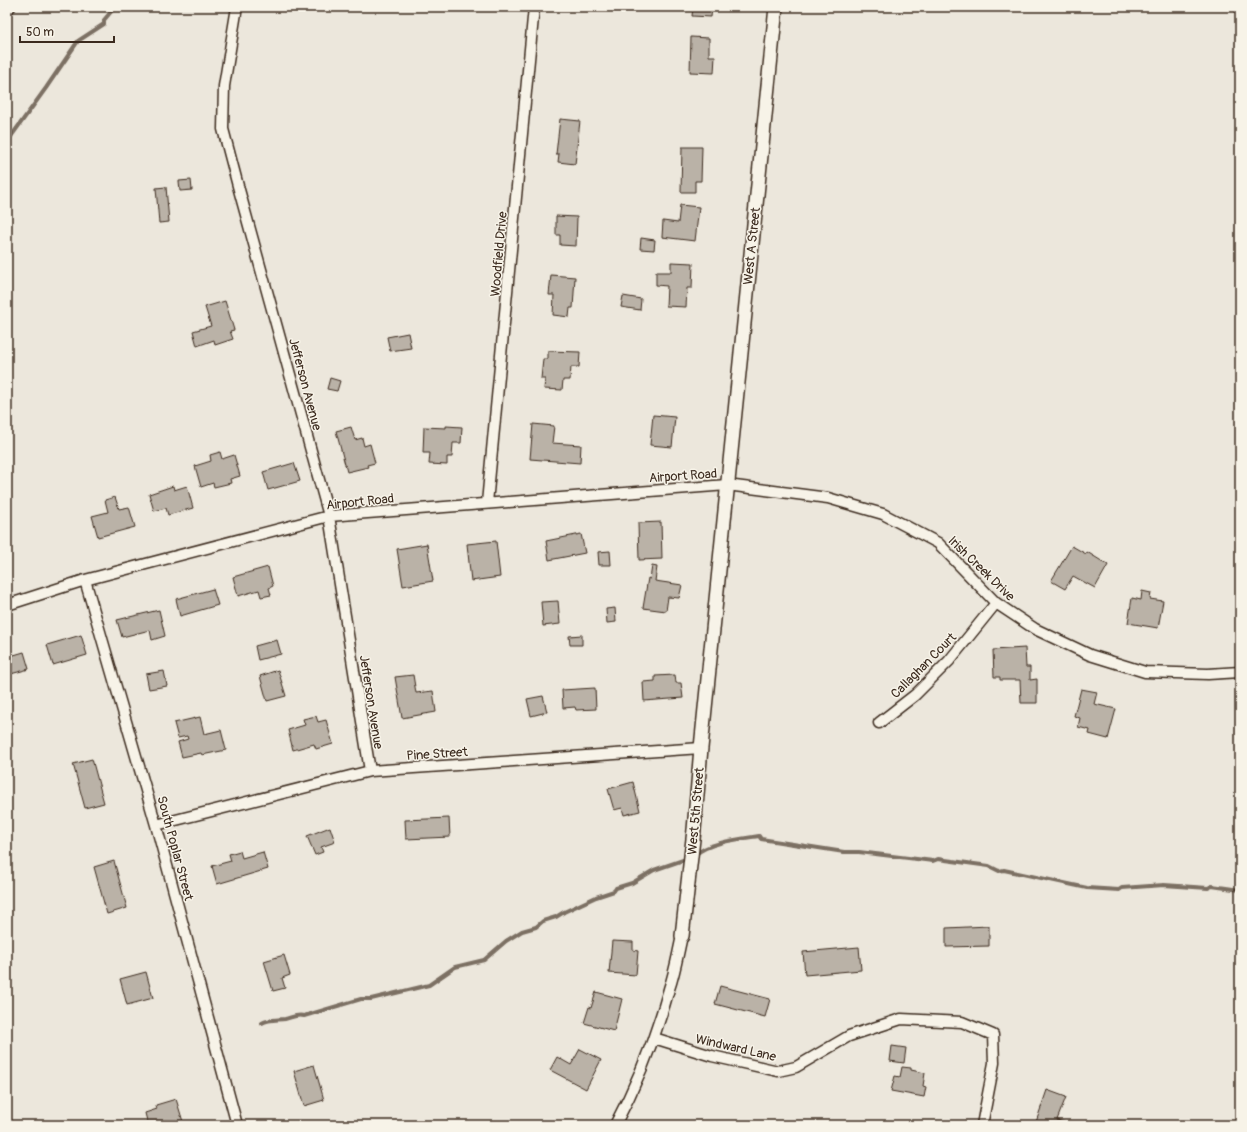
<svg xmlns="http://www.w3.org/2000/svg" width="1247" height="1132" viewBox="0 0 1247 1132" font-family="Pangolin,sans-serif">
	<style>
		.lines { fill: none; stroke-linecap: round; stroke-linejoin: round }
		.stream { stroke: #7c7064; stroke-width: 4 }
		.building { fill: #bab2a7; stroke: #3b2a1e }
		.minor-casing { stroke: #3b2a1e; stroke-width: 13 }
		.tertiary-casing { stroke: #3b2a1e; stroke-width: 16 }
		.minor { stroke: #f7f3e8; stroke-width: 10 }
		.tertiary { stroke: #f7f3e8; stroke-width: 13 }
		.labels { text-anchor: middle; stroke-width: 3; stroke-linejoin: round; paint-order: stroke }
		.street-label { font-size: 13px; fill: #3b2a1e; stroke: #f7f3e8 }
	</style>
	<rect width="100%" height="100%" fill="#ece7dc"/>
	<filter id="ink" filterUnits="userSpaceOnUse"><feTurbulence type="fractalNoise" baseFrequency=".025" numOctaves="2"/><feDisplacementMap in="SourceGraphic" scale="8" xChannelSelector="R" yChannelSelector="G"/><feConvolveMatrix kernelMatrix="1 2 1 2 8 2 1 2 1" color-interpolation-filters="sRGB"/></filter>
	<g filter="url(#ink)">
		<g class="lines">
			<!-- stream -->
			<path class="stream" d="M7 142 46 88 78 41 104 24V20L115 7
				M695 855C709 842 740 839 759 836L761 839 844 852H859L933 861 938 859 989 866 999 871 1004 870 1087 888 1119 890 1122 888 1164 885 1208 888 1212 886 1240 890
				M262 1023C269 1019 277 1020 285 1019 291 1018 296 1014 304 1016L361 999H371L429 985 455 967 484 960 506 941 522 931 536 927 543 921 556 917 564 912 596 897 614 891 616 888 632 883 654 870 689 858"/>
		</g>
		<!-- building -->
		<path class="building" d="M610 7H628L627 13 609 11Z
			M693 7H712L711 17 692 16Z
			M691 37 709 38V56H715L714 73 690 72Z
			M560 119 580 121 575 164 558 162 559 154H556Z
			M682 147H702L701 181H695V192H681Z
			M191 180 192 190 180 191 179 181Z
			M166 187 169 222 159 223 156 188Z
			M680 205 699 207 695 241 662 237 663 221 678 223Z
			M556 216 577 217 576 246 560 245V235H556Z
			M641 238 655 240 654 250 640 249Z
			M671 262 693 263 692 288H687L686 307 666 306 667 286 656 285V272H671Z
			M551 275 575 277 573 308H570L569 317 553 315 554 295H549Z
			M623 296 641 299 640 310 621 307Z
			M225 301 234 330 230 331 233 339 215 345 214 340 197 346 193 331 211 326 205 307Z
			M408 333 411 348 390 351 387 337Z
			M548 351 580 352 579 367H571L570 380H563L562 390 544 389 545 379H541L543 359H548Z
			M330 378 340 381 337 391 327 389Z
			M653 415 675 417 672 447 650 445Z
			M533 424 554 426 552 443 581 445 580 463 530 459Z
			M446 426 462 427 461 443H453L452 457H447V465L429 464 430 453H423L424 427 446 428Z
			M351 427 355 440 362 438 364 446 370 444 375 463 367 465 368 467 347 472 336 431Z
			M220 452 222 459 234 455 240 476 230 479 231 483 214 487 213 483 201 487 195 466 211 461 210 455Z
			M294 463 300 481 268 490 263 472Z
			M173 486 174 490 187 486 193 508 168 515 166 508 154 511 149 494Z
			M115 497 119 509 129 507 135 527 98 537 92 516 108 512 105 500Z
			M661 522 662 559 639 560 638 523Z
			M581 534 585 553 549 560 546 541Z
			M496 541 500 577 471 581 467 544Z
			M427 544 433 581 403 586 397 549Z
			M1072 546 1086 554 1087 552 1108 565 1095 588 1073 576 1065 589 1051 581Z
			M610 551 611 565H599L598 552Z
			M652 566 657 567 655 581 682 585 679 598 668 597 666 611 643 608 648 578 650 579Z
			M268 567 273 586 269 588 271 595 261 597 259 590 238 596 233 577Z
			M213 589 218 605 180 616 176 599Z
			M1142 591 1151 593 1150 599 1163 601 1158 628 1128 623 1132 598 1141 600Z
			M558 601 560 624 543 626 541 602Z
			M615 608 616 622 607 623 606 609Z
			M159 610 165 636 152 640 150 630 122 637 117 620Z
			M81 635 87 655 53 665 47 645Z
			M582 635V645H570L569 636Z
			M277 640 281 654 258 660 255 646Z
			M1025 648 1026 667H1030V680L1037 679V703H1021L1020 680H1000V677H994L993 650Z
			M24 652 29 669 7 675V657Z
			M278 670 286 696 267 701 260 676Z
			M164 671 167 686 149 689 146 674Z
			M413 675 416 693 433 691 436 712 402 718 395 677Z
			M675 675 676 683H681L683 698 644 701 643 682 655 681V676Z
			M595 688 596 709 576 710 575 707 563 708 562 690Z
			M1081 689 1097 692 1094 704 1116 709 1108 739 1089 734 1090 730 1078 727 1080 718 1074 716Z
			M543 696 547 712 531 716 527 699Z
			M316 716 318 722 326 720 333 744 316 749 314 744 293 750 288 730 305 725 303 719Z
			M200 717 204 734 221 730 226 750 202 755 201 753 182 757 178 742 188 739 187 736 178 738 174 723Z
			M92 759 104 803 85 808 73 764Z
			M633 782 640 811 624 815 622 808 614 810 608 789Z
			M449 818 450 837 406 839 405 820Z
			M330 827 335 842 321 847 323 852 315 855 307 836Z
			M240 851 242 858 263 852 268 869 217 884 212 866 231 861 229 854Z
			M114 861 127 908 107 914 94 867Z
			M989 926V946L946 947V928Z
			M612 941 633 942V950L638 951 636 975 609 973Z
			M859 947 861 970 805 975 803 952Z
			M284 955 290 975 282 978 285 988 273 991 264 961Z
			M146 972 153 998 127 1005 120 979Z
			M720 986 770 999 765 1017 715 1004Z
			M596 992 622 999 614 1031 584 1023 589 1007 591 1008Z
			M892 1046 906 1048 904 1063 890 1061Z
			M580 1049 601 1060 586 1089 550 1070 557 1057 571 1065Z
			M314 1065 324 1100 304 1106 294 1071Z
			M902 1067 911 1068V1070L925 1073 923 1086 926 1087 924 1097 891 1091 895 1076 900 1077Z
			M1047 1090 1066 1097 1057 1120 1064 1122V1125H1035Z
			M176 1099 184 1125H148L145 1113 157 1109 156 1105Z"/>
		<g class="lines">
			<!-- minor casing -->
			<g class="minor-casing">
				<path id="minor" d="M237 7 224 86 223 129 238 186 329 516 370 771
					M7 8 10 7
					M487 503 534 7
					M85 580 156 825 237 1125
					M7 605 85 580 329 516 727 485 828 498 883 514 938 543 996 603 1035 629 1090 655 1145 672 1208 674 1240 672
					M879 723 915 695 949 661 996 603
					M156 825 370 771 701 748
					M654 1038 712 1056 778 1071 796 1067 849 1036 901 1019 962 1022 993 1035 994 1063 982 1125
					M615 1125C638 1082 656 1036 669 989 675 972 678 953 682 936"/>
			</g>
			<!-- tertiary casing -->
			<g class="tertiary-casing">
				<path id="tertiary" d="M682 936 694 830 701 748 776 7"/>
			</g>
			<!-- minor -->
			<use href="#minor" class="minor"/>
			<!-- tertiary -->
			<use href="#tertiary" class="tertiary"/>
		</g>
	</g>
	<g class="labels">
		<!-- street labels -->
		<g class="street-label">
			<text transform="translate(751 246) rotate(-84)" y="5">West A Street</text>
			<text transform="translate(498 254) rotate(-85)" y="5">Woodfield Drive</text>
			<text transform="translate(306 384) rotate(75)" y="5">Jefferson Avenue</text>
			<text transform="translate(683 475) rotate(-4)" y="5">Airport Road</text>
			<text transform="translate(360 501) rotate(-6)" y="5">Airport Road</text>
			<text transform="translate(982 568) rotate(44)" y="5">Irish Creek Drive</text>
			<text transform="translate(923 665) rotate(-45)" y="5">Callaghan Court</text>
			<text transform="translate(372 702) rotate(81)" y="5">Jefferson Avenue</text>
			<text transform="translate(437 753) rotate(-4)" y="5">Pine Street</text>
			<text transform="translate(695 811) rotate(-85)" y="5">West 5th Street</text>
			<text transform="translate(176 848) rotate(75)" y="5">South Poplar Street</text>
			<text transform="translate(736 1047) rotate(13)" y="5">Windward Lane</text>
		</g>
	</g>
	<!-- margin -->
	<rect width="1247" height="1132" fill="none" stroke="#f7f3e8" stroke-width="24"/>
	<rect x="12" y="12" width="1223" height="1108" fill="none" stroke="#3b2a1e" stroke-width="1.5" filter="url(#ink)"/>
	<!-- scale -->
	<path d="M20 36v6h94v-6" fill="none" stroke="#3b2a1e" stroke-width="2"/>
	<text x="26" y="36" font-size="12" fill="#3b2a1e" stroke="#f7f3e8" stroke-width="3" paint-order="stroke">50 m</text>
</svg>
